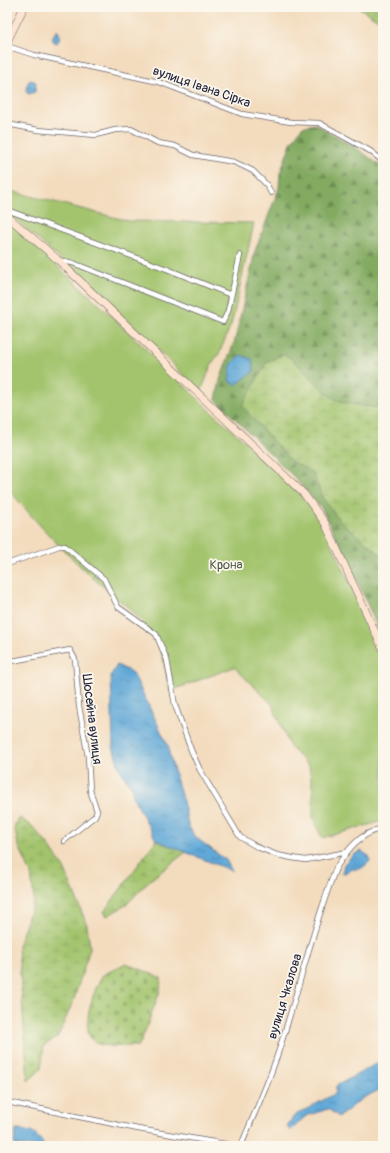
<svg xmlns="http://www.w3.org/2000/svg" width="390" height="1153" viewBox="0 0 390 1153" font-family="Pangolin,sans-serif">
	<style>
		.green { fill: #a3c46d; stroke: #627354 }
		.forest { fill: url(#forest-firs); stroke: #52664e }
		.wetland { fill: url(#wetland-marsh); stroke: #627354 }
		.cemetery { fill: url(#cemetery-stones); stroke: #627354 }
		.water { fill: url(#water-ripples); stroke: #416589 }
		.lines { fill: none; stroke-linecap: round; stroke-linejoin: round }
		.street-casing { stroke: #6b6369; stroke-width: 6 }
		.secondary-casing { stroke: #6b6369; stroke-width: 8 }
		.street { stroke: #fff; stroke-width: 4.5 }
		.secondary { stroke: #fde4d0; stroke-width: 7 }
		.labels { text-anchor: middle; stroke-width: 3.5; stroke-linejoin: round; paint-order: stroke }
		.street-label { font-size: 13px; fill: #22223b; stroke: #fbf7ec }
		.park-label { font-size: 13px; fill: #4f5b4c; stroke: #fbf7ec }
	</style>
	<defs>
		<pattern id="forest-firs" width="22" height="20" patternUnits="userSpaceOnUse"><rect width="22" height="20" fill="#82aa60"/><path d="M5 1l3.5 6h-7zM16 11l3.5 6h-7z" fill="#6a8a50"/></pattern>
		<pattern id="wetland-marsh" width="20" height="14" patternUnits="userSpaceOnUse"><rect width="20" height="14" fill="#a3c46d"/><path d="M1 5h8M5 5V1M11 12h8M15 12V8" fill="none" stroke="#8ca85f"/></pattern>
		<pattern id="cemetery-stones" width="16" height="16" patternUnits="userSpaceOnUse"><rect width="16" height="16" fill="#a3c46d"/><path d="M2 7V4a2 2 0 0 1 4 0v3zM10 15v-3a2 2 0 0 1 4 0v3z" fill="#8ca85f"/></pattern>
		<pattern id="water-ripples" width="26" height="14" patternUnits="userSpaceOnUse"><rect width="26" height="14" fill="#60a8d7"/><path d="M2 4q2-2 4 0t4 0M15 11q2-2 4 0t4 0" fill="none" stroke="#4f88b0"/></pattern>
	</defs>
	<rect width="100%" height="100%" fill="#fbf7ec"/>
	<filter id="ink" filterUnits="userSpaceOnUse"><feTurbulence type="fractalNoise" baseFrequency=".025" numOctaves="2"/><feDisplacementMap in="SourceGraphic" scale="8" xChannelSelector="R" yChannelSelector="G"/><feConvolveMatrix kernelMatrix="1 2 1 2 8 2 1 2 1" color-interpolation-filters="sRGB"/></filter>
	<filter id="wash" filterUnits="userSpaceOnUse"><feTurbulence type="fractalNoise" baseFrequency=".012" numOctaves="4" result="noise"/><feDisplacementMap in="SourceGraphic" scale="16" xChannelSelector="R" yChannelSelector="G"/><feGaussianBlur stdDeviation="0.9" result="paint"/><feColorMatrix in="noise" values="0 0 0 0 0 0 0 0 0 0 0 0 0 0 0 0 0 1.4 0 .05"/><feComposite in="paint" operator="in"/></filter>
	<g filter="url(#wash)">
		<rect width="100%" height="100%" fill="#f3dcbe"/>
		<!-- green -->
		<path class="green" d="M7 190 129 221 254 223 232 322 219 354 212 363 201 392 103 297 7 212Z
			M7 220 101 306 217 417 257 452 298 492 320 518 383 655V821L322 838 313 818V791L309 766 290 747 272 704 234 667 170 691C166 673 164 652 153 636 137 611 111 595 90 575 60 548 32 518 7 487Z"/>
		<!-- forest -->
		<path class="forest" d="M315 124 358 149 383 168V640L353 571 322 509 293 476 216 400 220 380 235 340 255 251 279 188 280 173 291 143 302 127Z"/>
		<!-- wetland -->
		<path class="wetland" d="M358 7H383V23Z
			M284 354C303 365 314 385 332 397 347 407 367 405 383 409V556L340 521 322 497 313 473 291 461 242 406 267 362Z
			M20 818 32 826 49 846 64 868 87 925 90 948 74 999 58 1037 44 1045 41 1069 28 1081 18 946 34 900 31 874 18 844 14 826Z
			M156 840 186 852 149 881 126 905 107 916 104 912Z"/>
		<!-- cemetery -->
		<path class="cemetery" d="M126 963 161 978 160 991 141 1042 138 1046C128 1046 102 1048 94 1042 79 1031 94 987 103 975Z"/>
		<!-- water -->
		<path class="water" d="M56 31H58C61 36 60 39 57 43L54 42 52 38Z
			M31 80 36 82 35 92 28 94 26 91 28 82Z
			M240 355 252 359 254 371 236 385 229 381 231 365Z
			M117 665 133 673 169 748V753L185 809 188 825 195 837 226 860 232 871 156 840 134 799 131 786 120 770 113 747 111 675Z
			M361 851 369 856 370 861 366 865 360 869H353L342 874 344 864 353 855Z
			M383 1060V1088L363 1098 339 1117 328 1109 306 1116 290 1131 287 1126 294 1116 336 1093V1086Z
			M16 1130C30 1130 38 1133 44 1146H16L14 1143Z"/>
	</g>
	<g filter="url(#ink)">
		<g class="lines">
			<!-- street casing -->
			<g class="street-casing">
				<path id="street" d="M7 46 34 55 159 82 242 114 291 122 319 123 370 151 383 161
					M7 124 38 130 96 135 115 130 131 129 158 143 175 146 193 155 234 162 245 167 253 171 267 185 271 193
					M7 210 167 269 231 295
					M58 260 73 263 223 322 228 311 240 255
					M7 564 59 546H65L104 579 118 607 156 634 167 660 175 705 191 750 200 770 240 837 257 847 277 855 292 858 306 860 347 852
					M7 662 70 650 75 659 79 706 88 757 90 790 97 811 95 816 64 841
					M7 1102 138 1129 237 1146
					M241 1146C253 1116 267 1087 277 1056 298 994 312 929 336 868 348 849 360 833 383 828"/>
			</g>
			<!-- secondary casing -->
			<g class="secondary-casing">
				<path id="secondary" d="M7 42 24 7
					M7 216 57 259 304 494 325 523 383 649"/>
			</g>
			<!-- street -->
			<use href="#street" class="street"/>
			<!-- secondary -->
			<use href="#secondary" class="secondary"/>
		</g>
	</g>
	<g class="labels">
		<!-- street labels -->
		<g class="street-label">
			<text transform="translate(202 86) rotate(19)" y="5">вулиця Івана Сірка</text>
			<text transform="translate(93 719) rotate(83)" y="5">Шосейна вулиця</text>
			<text transform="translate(284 996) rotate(-73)" y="5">вулиця Чкалова</text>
		</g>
		<!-- park labels -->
		<g class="park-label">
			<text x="226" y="569">Крона</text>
		</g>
	</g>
	<!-- margin -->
	<rect width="390" height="1153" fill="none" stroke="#fbf7ec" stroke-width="24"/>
</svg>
